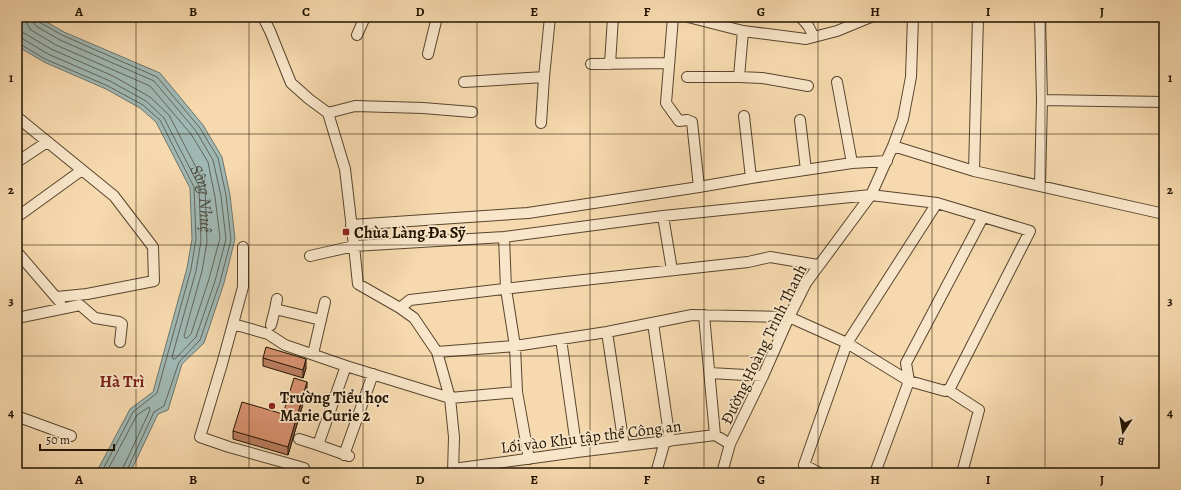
<svg xmlns="http://www.w3.org/2000/svg" width="1181" height="490" viewBox="0 0 1181 490" font-family="Alegreya,serif">
	<style>
		.water { fill: #a0b8b4; stroke: #6e766d }
		.lines { fill: none; stroke-linecap: round; stroke-linejoin: round }
		.shore { stroke: #62665b; stroke-width: 1 }
		.minor-casing { stroke: #58452d; stroke-width: 12 }
		.minor { stroke: #f9e6ca; stroke-width: 10 }
		.wall { fill: #ba7d5f; stroke: #231402 }
		.shaded-wall { fill: #97664e; stroke: #231402 }
		.building { fill: #d8916f; stroke: #231402 }
		.grid { fill: none; stroke: #231402; stroke-width: 1; stroke-opacity: 0.55 }
		.poi-dot { fill: #8f2418; stroke: #f9e6ca; stroke-width: 1.5 }
		.labels { text-anchor: middle; stroke-width: 3.5; stroke-linejoin: round; paint-order: stroke }
		.poi-label { font-size: 16px; font-weight: bold; fill: #231402; stroke: #f9e6ca; text-anchor: start }
		.street-label { font-size: 16px; fill: #231402; stroke: #f9e6ca }
		.water-label { font-size: 17px; font-style: italic; fill: #4f4d40; stroke: #f9e6ca }
		.neighbourhood-label { font-size: 17px; font-weight: bold; fill: #7a1f14; stroke: #f9e6ca }
		.neatline { fill: none; stroke: #231402; stroke-width: 1.5 }
		.grid-label { font-size: 13px; text-anchor: middle; font-weight: bold; fill: #231402 }
	</style>
	<rect width="100%" height="100%" fill="#f6d9ae"/>
	<filter id="stains"><feTurbulence type="fractalNoise" baseFrequency=".005" numOctaves="4"/><feColorMatrix values="0 0 0 0 .2 0 0 0 0 .09 0 0 0 0 .02 0 0 0 .5 -.17"/></filter>
	<radialGradient id="worn" r=".72"><stop offset=".6" stop-color="#630" stop-opacity="0"/><stop offset="1" stop-color="#630" stop-opacity=".3"/></radialGradient>
	<!-- water -->
	<path class="water" d="M17 17H38L64 32 160 73 203 125 222 157 230 195 235 239 224 283 204 343 182 364 168 410 158 414 130 473H96L130 409 153 392 187 268 192 239 190 188 156 122 140 108 106 89 44 62 17 46Z"/>
	<g class="lines">
		<!-- shore -->
		<g class="shore">
			<path d="M37 17 39 22 62 35 157 77 200 128 218 158 226 195 231 240 220 282 200 340 179 362 164 406 154 412 127 470V473"/>
			<path id="s1" d="M17 32 24 33 51 49 113 76 150 97 169 115 203 181 205 187 207 242 202 271 184 336 185 338H187L191 334 209 279 220 238 215 197 208 162 191 134 150 86 56 45 31 30 27 24 26 17"/>
			<path d="M17 38 23 39 48 54 110 81 146 101 164 118 198 184 199 188 201 241 196 271 172 357 173 359H175L196 337 215 281 226 239 221 196 213 160 196 131 154 81 60 40 36 26 33 22 32 17"/>
			<path d="M17 43 20 44 45 59 108 86 143 105 160 120 194 187 196 239 191 269 157 393 133 412 101 473"/>
			<path d="M106 473 137 415 149 407 150 410 123 468 122 473"/>
		</g>
		<!-- minor casing -->
		<g class="minor-casing">
			<path id="minor" d="M263 17 270 31 291 83 309 99 328 113 345 169 354 246 358 284 400 308 414 318 437 352 450 398 454 437 453 473
				M673 17 666 103 679 121 687 120 692 122 699 187
				M688 17 743 31 806 39 837 31 871 17
				M800 17C807 23 811 28 813 37
				M743 31 739 77 762 78 808 86
				M357 35 365 17
				M428 54 437 17
				M591 64 669 63
				M610 64 613 17
				M687 77H739
				M464 82 544 77 550 17
				M837 82 852 163
				M1042 100 1164 102
				M328 113 355 106 423 108 472 112
				M744 116 751 178
				M17 117 114 196 153 247 154 281 87 294 57 297
				M800 120 806 170
				M541 123 544 77
				M893 146 974 171 1164 214
				M17 162 47 142
				M974 171 978 17
				M1040 186 1042 100 1040 17
				M663 216 672 270
				M17 217 82 170
				M351 225 528 213 699 187 751 178 852 163 887 161
				M504 237 506 289 515 346 517 392 529 459
				M243 247V287L222 364 200 437 229 447 304 468 306 473
				M17 252 60 302
				M310 256 354 246 504 237 663 216 871 195 937 203 1030 231 950 388 945 391 909 381 847 343 789 317 692 315 607 332 515 346 437 352
				M400 308 410 300 547 284 748 262 770 257 818 265
				M275 309 321 320
				M704 315 715 435
				M17 318 80 305 95 318 119 322 122 324 120 342
				M653 323 670 441
				M233 324 268 334 285 345 346 366 450 398 517 392
				M271 325 275 309 277 299
				M607 332 624 446
				M561 339 577 452
				M313 354 325 302
				M710 373 763 376
				M948 390 979 410 962 473H963
				M17 414 19 417 71 436
				M299 439 318 445 346 366
				M318 445 349 456
				M344 455 373 374
				M453 469 577 452 715 435 730 444
				M656 473 665 441
				M722 473 730 444 763 376 789 317 806 283 871 195 893 146 903 119 911 77 913 17
				M820 473 804 465 847 343 937 203
				M875 473 909 381 906 363 983 217"/>
		</g>
		<!-- minor -->
		<use href="#minor" class="minor"/>
	</g>
	<!-- wall -->
	<path class="wall" d="M263 358 306 368 303 378 263 366Z
		M307 390 288 455 233 439V431L283 414Z"/>
	<!-- shaded-wall -->
	<path class="shaded-wall" d="M306 359V368L303 378V370Z
		M307 382V390L288 455V447Z"/>
	<!-- building -->
	<path class="building" d="M266 347 306 359 303 370 263 358Z
		M294 378 307 382 288 447 233 431 242 402 283 414Z"/>
	<!-- grid -->
	<path class="grid" d="M136 17V473M249 17V473M363 17V473M477 17V473M590 17V473M704 17V473M818 17V473M932 17V473M1045 17V473M17 134H1164M17 245H1164M17 356H1164"/>
	<!-- markers -->
	<g class="poi-dot">
		<rect x="342" y="228" width="8" height="8" rx="2"/>
		<circle cx="272" cy="406" r="4"/>
	</g>
	<g class="labels">
		<!-- poi labels -->
		<g class="poi-label">
			<text x="354" y="238">Chùa Làng Đa Sỹ</text>
			<text x="280" y="403">Trường Tiểu học<tspan x="280" dy="18">Marie Curie 2</tspan></text>
		</g>
		<!-- street labels -->
		<g class="street-label">
			<text transform="translate(763 344) rotate(-64)" y="6">Đường Hoàng Trình Thanh</text>
			<text transform="translate(591 436) rotate(-7)" y="6">Lối vào Khu tập thể Công an</text>
		</g>
		<!-- water labels -->
		<g class="water-label">
			<text dy="6" stroke="none"><textPath href="#s1" startOffset="266">Sông Nhuệ</textPath></text>
		</g>
		<!-- neighbourhood labels -->
		<g class="neighbourhood-label">
			<text x="122" y="387">Hà Trì</text>
		</g>
	</g>
	<!-- margin -->
	<rect width="1181" height="490" fill="none" stroke="#f6d9ae" stroke-width="44"/>
	<!-- north arrow -->
	<g transform="translate(1123 432) rotate(192)" stroke="#f9e6ca" stroke-width="3" paint-order="stroke">
	<path d="M0-3L7 15L0 10L-7 15Z" fill="#231402"/>
	<text y="-6" font-size="11" font-weight="bold" text-anchor="middle" fill="#231402">B</text>
	</g>
	<!-- scale -->
	<path d="M40 444v6h74v-6" fill="none" stroke="#231402" stroke-width="2"/>
	<text x="46" y="444" font-size="12" fill="#231402" stroke="#f9e6ca" stroke-width="3" paint-order="stroke">50 m</text>
	<rect x="22" y="22" width="1137" height="446" class="neatline"/>
	<g class="grid-label">
		<text x="79" y="16">A</text>
		<text x="193" y="16">B</text>
		<text x="306" y="16">C</text>
		<text x="420" y="16">D</text>
		<text x="534" y="16">E</text>
		<text x="647" y="16">F</text>
		<text x="761" y="16">G</text>
		<text x="875" y="16">H</text>
		<text x="988" y="16">I</text>
		<text x="1102" y="16">J</text>
		<text x="11" y="82">1</text>
		<text x="1170" y="82">1</text>
		<text x="11" y="194">2</text>
		<text x="1170" y="194">2</text>
		<text x="11" y="305">3</text>
		<text x="1170" y="305">3</text>
		<text x="11" y="417">4</text>
		<text x="1170" y="417">4</text>
		<text x="79" y="484">A</text>
		<text x="193" y="484">B</text>
		<text x="306" y="484">C</text>
		<text x="420" y="484">D</text>
		<text x="534" y="484">E</text>
		<text x="647" y="484">F</text>
		<text x="761" y="484">G</text>
		<text x="875" y="484">H</text>
		<text x="988" y="484">I</text>
		<text x="1102" y="484">J</text>
	</g>
	<rect width="100%" height="100%" filter="url(#stains)"/>
	<rect width="100%" height="100%" fill="url(#worn)"/>
</svg>
